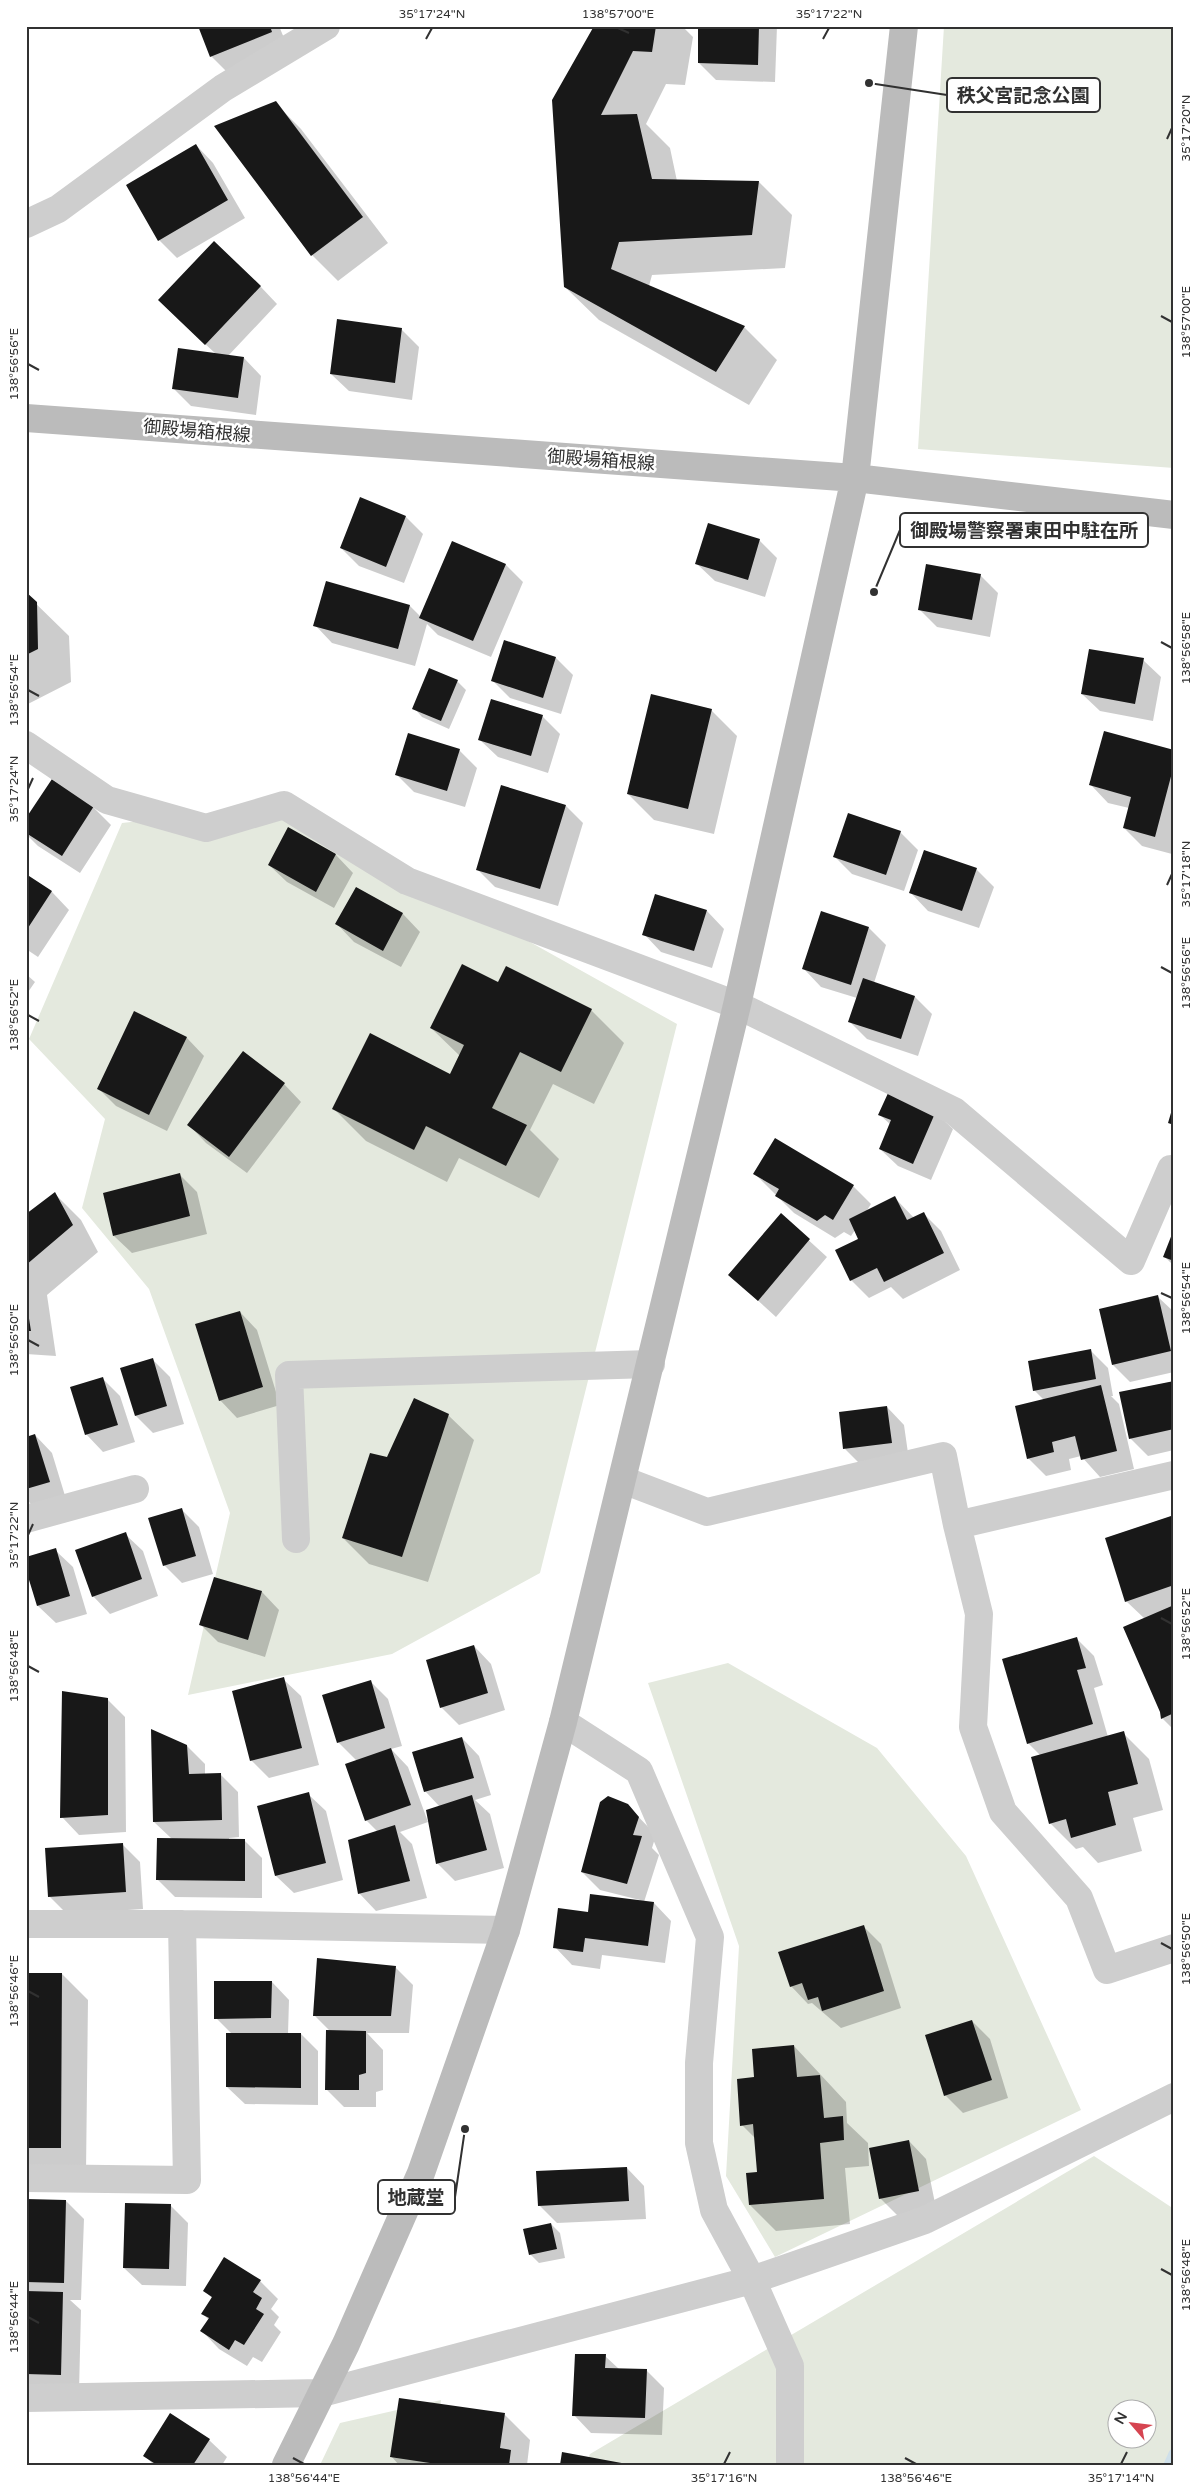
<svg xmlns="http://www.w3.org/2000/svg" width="1200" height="2491" viewBox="0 0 1200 2491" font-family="'Varela Round','Noto Sans JP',sans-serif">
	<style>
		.green { fill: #e4e9de; fill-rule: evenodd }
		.shadow { fill: #0003 }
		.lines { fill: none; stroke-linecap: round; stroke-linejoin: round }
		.stream { stroke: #cfe0ea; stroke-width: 11 }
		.building { fill: #181818 }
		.street { stroke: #cecece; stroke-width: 28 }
		.secondary { stroke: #bbb; stroke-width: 28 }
		.ticks { fill: none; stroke: #313131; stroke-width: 2 }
		.labels { text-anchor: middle; stroke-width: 5; stroke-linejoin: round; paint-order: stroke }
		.street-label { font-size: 18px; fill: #313131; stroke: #fff }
		.leader { fill: none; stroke: #313131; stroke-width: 2 }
		.callout-dot { fill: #313131; stroke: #fff; stroke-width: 2 }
		.callout { fill: #fff; stroke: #313131; stroke-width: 2 }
		.callout-label { font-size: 19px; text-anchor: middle; font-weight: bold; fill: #313131 }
		.neatline { fill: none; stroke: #313131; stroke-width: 2 }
		.ticks-label { font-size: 12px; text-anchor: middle; fill: #313131 }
	</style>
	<rect width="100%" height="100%" fill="#fff"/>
	<!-- green -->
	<path class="green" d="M944 26H1174V468L918 449Z
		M284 805 677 1024 540 1573 392 1654 188 1695 230 1513 149 1289 82 1208 105 1119 29 1039 122 823Z
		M728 1663 877 1748 966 1856 1081 2110 775 2257 726 2176 739 1946 648 1683Z
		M1094 2156 1174 2209V2465H585L590 2454ZM1118 2408H1148V2438H1118Z
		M441 2400 434 2465H320L340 2423Z"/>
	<!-- shadow -->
	<path class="shadow" d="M199 26H279L289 50 229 74 211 56Z
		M595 26H682L693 37 685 85 666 84 646 124 670 148 677 181 759 182 792 215 785 268 652 275 649 286 744 327 777 360 749 405 599 320 565 287Z
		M700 26H777L775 82 716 80 699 63Z
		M275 103 301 129 388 243 338 281 312 255 216 127Z
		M196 145 213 163 245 218 177 258 159 240Z
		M260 286 277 304 228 356 244 358 261 376 256 415 191 406 173 388 216 354 177 318Z
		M401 329 419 347 412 400 349 391 331 374Z
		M406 517 423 534 404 583 359 566 341 548Z
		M759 540 777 558 765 597 715 581 697 564Z
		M453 542 506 565 523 582 491 657 438 635 427 624 415 666 332 643 315 625 410 606 421 617Z
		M980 575 998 593 990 637 937 627 919 609Z
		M26 594 69 636 71 682 26 705Z
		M556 658 573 675 561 714 510 698 493 681Z
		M1143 660 1161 677 1153 721 1100 711 1082 694Z
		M457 681 466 690 449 729 422 717 414 708Z
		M711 710 737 736 714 834 654 820 628 794Z
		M542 716 560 734 548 773 498 757 480 740Z
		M459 750 477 768 465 807 414 792 396 774Z
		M1174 752V848L1172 854 1142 846 1124 828 1129 808 1108 803 1091 785Z
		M566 806 583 823 558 906 495 887 477 869Z
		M93 807 111 825 80 873 38 846 26 834V820Z
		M289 829 336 855 353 873 334 908 287 882 269 865Z
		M900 832 918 850 904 891 852 874 835 857Z
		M976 869 994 887 979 928 928 911 911 893Z
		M26 875 52 892 69 910 38 957 26 949Z
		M357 888 403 914 420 932 401 967 354 942 337 924Z
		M707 911 724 929 712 968 661 952 644 934Z
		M869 928 886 945 874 983 915 997 932 1014 918 1056 867 1039 849 1021 857 998 821 987 804 969Z
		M26 974 35 982 26 995Z
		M499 984 591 1010 624 1043 594 1104 553 1084 530 1130 559 1159 539 1198 459 1158 447 1182 366 1141 333 1108 450 1075 460 1056 431 1028Z
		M135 1013 187 1038 204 1056 167 1131 116 1106 98 1088Z
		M284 1084 301 1102 247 1173 206 1143 189 1125Z
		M935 1112 953 1129 931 1180 898 1166 880 1149 891 1125 880 1115Z
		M179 1174 197 1192 207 1234 132 1253 114 1236Z
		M755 1174 853 1186 871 1204 866 1212 895 1198 914 1218 924 1214 941 1231 960 1270 903 1299 891 1287 869 1298 851 1280 860 1239 855 1230 851 1236 844 1232 835 1238 794 1213Z
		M55 1194 81 1220 98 1252 47 1295 56 1356 26 1354V1216Z
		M781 1215 827 1257 776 1317 730 1275Z
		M1174 1232V1266L1164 1256Z
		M1158 1297 1174 1312V1372L1130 1382 1113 1365Z
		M240 1312 257 1330 280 1405 237 1418 220 1400Z
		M1090 1350 1108 1368 1113 1396H1111L1119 1404 1134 1469 1100 1477 1081 1456 1069 1459 1071 1470 1046 1476 1028 1458 1044 1400 1034 1390Z
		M152 1359 170 1377 184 1424 153 1433 136 1416Z
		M102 1378 120 1396 135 1442 103 1452 86 1434Z
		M1174 1382V1450L1148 1456 1130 1438Z
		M887 1407 904 1425 909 1460 862 1466 845 1449Z
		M448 1415 474 1440 428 1582 369 1564 343 1538 388 1459Z
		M35 1435 52 1453 66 1499 36 1509 26 1499V1438Z
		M181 1509 199 1527 213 1574 182 1583 164 1565Z
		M1174 1516V1730L1162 1718 1145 1619 1126 1601Z
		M125 1534 143 1551 158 1596 110 1614 93 1596Z
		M55 1550 73 1567 87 1614 56 1623 38 1606Z
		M262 1592 279 1610 265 1657 218 1642 201 1625Z
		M1077 1639 1094 1656 1103 1685 1094 1688 1108 1737 1123 1733 1149 1759 1163 1810 1133 1818 1142 1851 1098 1863 1083 1847 1076 1849 1050 1823 1040 1755 1028 1743Z
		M474 1646 491 1664 505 1710 459 1725 441 1707Z
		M283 1679 301 1696 319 1765 269 1778 251 1760Z
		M370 1681 388 1699 402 1746 391 1749 408 1767 428 1822 400 1832 412 1844 427 1898 376 1911 359 1893 378 1832 366 1820 357 1761 338 1742Z
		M107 1699 125 1717 126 1832 79 1835 62 1817Z
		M462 1738 479 1756 491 1795 475 1800 490 1814 504 1868 455 1881 437 1863 440 1807 425 1791Z
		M187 1746 205 1764V1775H221L238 1792 239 1837 229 1838V1840H244L262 1858V1898L175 1897 157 1879 172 1839 154 1822Z
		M308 1794 326 1811 343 1880 294 1893 276 1876Z
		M627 1805 656 1835 652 1848 659 1855 644 1902 654 1903 671 1921 665 1963 602 1955 600 1969 572 1965 555 1947 589 1913 639 1902 640 1900 600 1890 582 1872Z
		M122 1844 140 1862 143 1909 67 1914 49 1896Z
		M863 1926 881 1944 901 2008 841 2028 812 2003 808 2004 791 1986Z
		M395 1967 413 1985 409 2033H367L383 2050V2090L376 2092V2107H344L326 2089 330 2031 315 2016Z
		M26 1974H62L88 2000 86 2173 26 2169Z
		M272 1982 289 2000 288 2034H301L318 2051V2105L245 2104 227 2087 232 2034 216 2018Z
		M972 2021 990 2039 1008 2098 963 2113 945 2095Z
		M794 2046 846 2102 847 2123 868 2143 869 2166 845 2168 850 2224 776 2231 750 2205 758 2174 756 2139 742 2125 755 2078Z
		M909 2141 926 2159 936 2208 898 2216 880 2198Z
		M627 2168 644 2186 646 2219 557 2223 539 2205Z
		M26 2200 66 2201 84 2219 81 2300H70L81 2310 79 2392 34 2391 26 2383V2292H30L26 2289Z
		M170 2205 188 2223 186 2286 142 2285 124 2268Z
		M551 2224 560 2233 565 2258 539 2263 530 2254Z
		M260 2281 278 2299 271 2309 279 2317 274 2325 281 2332 262 2362 253 2357 247 2366 219 2349 202 2331 209 2320 203 2314 212 2298 204 2290Z
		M605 2356 619 2369 646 2370 664 2388 662 2435 591 2433 574 2415Z
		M505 2415 530 2440 527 2465H399L391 2456Z
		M209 2440 227 2457 222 2465H154L144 2455Z"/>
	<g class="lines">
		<!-- stream -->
		<path class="stream" d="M1169 2465 1174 2454"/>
	</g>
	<!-- building -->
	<path class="building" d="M198 26H270L272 32 210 57Z
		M594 26H656L652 52 633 51 601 115 637 114 652 179 759 181 752 235 619 242 611 269 745 326 716 372 564 287 552 100Z
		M698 26H759L758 65 698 63Z
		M276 101 363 217 311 256 214 126Z
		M196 144 228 200 158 241 126 185Z
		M214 241 261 286 205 345 158 300Z
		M337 319 402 328 395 383 330 374Z
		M178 348 244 357 238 398 172 389Z
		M360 497 406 516 386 567 340 548Z
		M708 523 760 539 748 580 695 564Z
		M452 541 506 564 473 641 419 618Z
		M926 564 981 574 972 620 918 610Z
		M326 581 410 605 398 649 313 626Z
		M26 592 37 602 38 649 26 655Z
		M504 640 556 657 543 698 491 681Z
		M1089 649 1144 658 1135 704 1081 694Z
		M429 668 458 680 441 721 412 709Z
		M651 694 712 709 688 809 627 794Z
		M491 699 543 715 531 756 478 740Z
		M1104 731 1174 750V765L1155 837 1123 828 1131 797 1089 785Z
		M408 733 460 749 447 791 395 775Z
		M52 779 94 806 62 856 26 833V818Z
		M501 785 566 805 540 889 476 870Z
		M848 813 901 831 886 875 833 857Z
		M288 827 336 854 316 892 268 865Z
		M924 850 977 868 962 911 909 893Z
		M26 874 52 891 26 931Z
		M356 887 403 913 383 951 335 924Z
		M655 894 707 910 694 951 642 935Z
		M821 911 869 927 851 985 802 969Z
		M462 964 498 982 506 966 592 1009 561 1072 520 1052 492 1108 527 1125 506 1166 426 1126 414 1150 332 1109 370 1033 450 1074 464 1045 430 1028Z
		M863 978 915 996 901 1039 848 1022Z
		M134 1011 187 1037 149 1115 97 1089Z
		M243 1051 285 1083 229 1157 187 1125Z
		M889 1091 936 1111 913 1164 879 1149 891 1120 878 1115Z
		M1173 1106H1174V1125L1168 1123Z
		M775 1138 854 1185 833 1220 825 1215 817 1221 775 1196 779 1189 753 1174Z
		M180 1173 190 1216 113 1236 103 1193Z
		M55 1192 73 1225 26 1265V1214Z
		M895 1196 907 1220 924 1212 944 1253 884 1282 877 1268 850 1281 835 1250 858 1239 849 1219Z
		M781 1213 810 1239 758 1301 728 1275Z
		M1174 1229V1261L1163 1257Z
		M1158 1295 1171 1351 1112 1365 1099 1309Z
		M26 1306H27L31 1331H26Z
		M240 1311 263 1387 219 1401 195 1324Z
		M1091 1349 1096 1379 1033 1391 1028 1361Z
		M153 1358 167 1406 135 1416 120 1368Z
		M103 1377 118 1425 85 1435 70 1387Z
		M1174 1381V1429L1129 1439 1119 1392Z
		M1101 1385 1117 1451 1081 1460 1075 1436 1052 1442 1054 1452 1027 1459 1015 1406Z
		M414 1398 449 1414 402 1557 342 1538 370 1453 387 1457Z
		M887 1406 892 1443 843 1449 839 1412Z
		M35 1434 50 1482 26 1489V1437Z
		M182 1508 196 1556 163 1566 148 1518Z
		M1174 1515V1585L1125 1602 1105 1538Z
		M126 1532 142 1579 92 1597 75 1550Z
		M56 1548 70 1596 37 1606 26 1570V1557Z
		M214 1577 262 1591 248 1640 199 1625Z
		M1174 1605V1713L1161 1719 1160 1712 1123 1627Z
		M1077 1637 1086 1668 1077 1670 1093 1724 1027 1744 1002 1659Z
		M474 1645 488 1693 440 1708 426 1660Z
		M284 1677 302 1748 250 1761 232 1691Z
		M371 1680 385 1728 337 1743 322 1695Z
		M62 1691 108 1698V1815L60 1818Z
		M151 1729 187 1745 189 1774 221 1773 222 1820 153 1822Z
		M1124 1731 1138 1784 1108 1792 1116 1825 1071 1838 1066 1819 1049 1824 1031 1757Z
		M462 1737 474 1778 424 1792 412 1752Z
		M391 1748 411 1805 365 1821 345 1764Z
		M309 1792 326 1863 275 1876 257 1806Z
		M472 1795 487 1850 436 1864 426 1810Z
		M608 1796 628 1804 639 1817 633 1835 642 1836 627 1884 581 1872 600 1802Z
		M395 1825 410 1881 358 1894 348 1840Z
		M157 1838 245 1839V1881L156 1880Z
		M123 1843 126 1892 48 1897 45 1848Z
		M590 1894 654 1902 648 1946 585 1938 583 1952 553 1948 558 1908 588 1912Z
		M864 1925 884 1991 822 2011 818 1997 808 2000 802 1983 790 1987 778 1952Z
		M317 1958 396 1966 391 2016H313Z
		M26 1973H62L61 2148H26Z
		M214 1981H272L271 2018 214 2019Z
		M972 2020 992 2080 944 2096 925 2035Z
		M326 2030 366 2031V2073L359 2075V2090H325Z
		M226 2033H301V2088L226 2087Z
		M794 2045 797 2077 820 2075 824 2118 843 2116 844 2140 820 2143 824 2199 749 2205 746 2173 757 2172 753 2124 740 2126 737 2079 754 2077 752 2049Z
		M909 2140 919 2191 879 2199 869 2148Z
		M627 2167 629 2201 538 2206 536 2171Z
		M26 2199 66 2200 64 2283 26 2282Z
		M125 2203 171 2204 169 2269 123 2268Z
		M551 2223 557 2249 529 2255 523 2229Z
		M224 2257 261 2280 253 2292 262 2298 256 2309 264 2314 244 2345 235 2340 229 2350 200 2331 209 2318 201 2314 212 2297 203 2291Z
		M26 2291 63 2292 61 2375 26 2374Z
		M575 2354H606L605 2368 647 2369 645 2418 572 2416Z
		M399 2398 505 2413 500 2448 511 2450 509 2465H430V2463L390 2457Z
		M170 2413 210 2439 193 2465H157L143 2456Z
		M562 2452 627 2464V2465H560Z"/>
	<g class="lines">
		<!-- street -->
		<path class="street" d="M26 224 58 209 223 88 326 26
			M26 745 107 800 206 828 284 805 407 881 737 1005 954 1111 1131 1261 1171 1169H1174
			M1174 1475 957 1525 979 1614 973 1727 1003 1812 1079 1898 1107 1970 1174 1948
			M623 1480 707 1512 943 1456 957 1525
			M26 1519 135 1489
			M296 1539 289 1375 651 1364
			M563 1722 639 1771 710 1937 699 2063V2143L714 2210 752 2280 790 2366V2465
			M26 1924H182L506 1930
			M26 2178 187 2180 182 1924
			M26 2398 322 2393 752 2280 925 2220 1174 2097"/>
		<!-- secondary -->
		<path class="secondary" d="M26 418 855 478 1174 515
			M286 2465 346 2344 421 2173 506 1930 563 1722 737 1005 855 478 904 26"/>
	</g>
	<!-- ticks -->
	<path class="ticks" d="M618 28 629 33M426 39 432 28M823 39 829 28M1167 139 1172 128M1161 316 1172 322M28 364 39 370M1161 642 1172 648M28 690 39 696M28 789 33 778M1167 885 1172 874M1161 967 1172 973M28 1015 39 1021M1161 1293 1172 1298M28 1340 39 1346M28 1535 33 1524M1161 1618 1172 1624M28 1666 39 1672M1161 1943 1172 1949M28 1991 39 1997M1161 2269 1172 2275M28 2317 39 2323M293 2458 304 2464M905 2458 916 2464M724 2464 730 2452M1121 2464 1127 2452"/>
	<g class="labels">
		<!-- street labels -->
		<g class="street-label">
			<text transform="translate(197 431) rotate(5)" y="6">御殿場箱根線</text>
			<text transform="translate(601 460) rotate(4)" y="6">御殿場箱根線</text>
		</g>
	</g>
	<!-- callouts -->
	<path class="leader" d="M869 83L947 95M874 592L900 530M465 2129L455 2197"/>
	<g class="callout-dot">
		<circle cx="869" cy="83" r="5"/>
		<circle cx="874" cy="592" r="5"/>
		<circle cx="465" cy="2129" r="5"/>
	</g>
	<g class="callout">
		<rect x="947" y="78" width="153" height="34" rx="5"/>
		<rect x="900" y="513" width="248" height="34" rx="5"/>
		<rect x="378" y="2180" width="77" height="34" rx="5"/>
	</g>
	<g class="callout-label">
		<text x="1023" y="102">秩父宮記念公園</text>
		<text x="1024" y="537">御殿場警察署東田中駐在所</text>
		<text x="416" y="2204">地蔵堂</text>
	</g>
	<!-- border -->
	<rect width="1200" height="2491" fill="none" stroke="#ffffff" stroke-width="55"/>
	<!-- north arrow -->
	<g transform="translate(1132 2424) rotate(298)"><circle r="24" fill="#ffffff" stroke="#adadad"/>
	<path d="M0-4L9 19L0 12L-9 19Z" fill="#d64551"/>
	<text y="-8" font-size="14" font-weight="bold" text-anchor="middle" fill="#313131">N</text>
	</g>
	<rect x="28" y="28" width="1144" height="2436" class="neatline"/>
	<g class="ticks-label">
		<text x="432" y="18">35°17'24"N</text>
		<text x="618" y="18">138°57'00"E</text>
		<text x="829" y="18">35°17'22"N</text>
		<text transform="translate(1186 128) rotate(-90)" y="4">35°17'20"N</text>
		<text transform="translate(1186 322) rotate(-90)" y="4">138°57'00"E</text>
		<text transform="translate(14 364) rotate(-90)" y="4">138°56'56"E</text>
		<text transform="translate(1186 648) rotate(-90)" y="4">138°56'58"E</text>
		<text transform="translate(14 690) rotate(-90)" y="4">138°56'54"E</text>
		<text transform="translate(14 789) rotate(-90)" y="4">35°17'24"N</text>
		<text transform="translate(1186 874) rotate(-90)" y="4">35°17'18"N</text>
		<text transform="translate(1186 973) rotate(-90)" y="4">138°56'56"E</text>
		<text transform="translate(14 1015) rotate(-90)" y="4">138°56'52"E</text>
		<text transform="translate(1186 1298) rotate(-90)" y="4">138°56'54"E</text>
		<text transform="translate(14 1340) rotate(-90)" y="4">138°56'50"E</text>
		<text transform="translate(14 1535) rotate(-90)" y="4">35°17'22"N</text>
		<text transform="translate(1186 1624) rotate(-90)" y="4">138°56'52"E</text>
		<text transform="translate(14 1666) rotate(-90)" y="4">138°56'48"E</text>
		<text transform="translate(1186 1949) rotate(-90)" y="4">138°56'50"E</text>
		<text transform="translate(14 1991) rotate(-90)" y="4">138°56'46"E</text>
		<text transform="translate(1186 2275) rotate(-90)" y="4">138°56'48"E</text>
		<text transform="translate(14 2317) rotate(-90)" y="4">138°56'44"E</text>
		<text x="304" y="2482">138°56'44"E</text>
		<text x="724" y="2482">35°17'16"N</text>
		<text x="916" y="2482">138°56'46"E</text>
		<text x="1121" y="2482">35°17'14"N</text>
	</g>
</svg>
